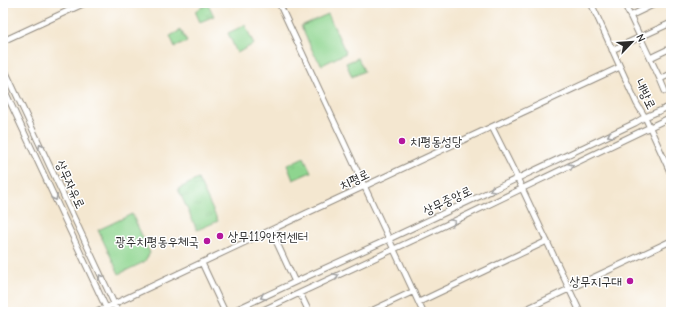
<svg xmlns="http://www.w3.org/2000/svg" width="674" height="315" viewBox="0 0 674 315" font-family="'Comic Neue','Poor Story',sans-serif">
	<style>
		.green { fill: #8ed58f; stroke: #5c805d }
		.park { fill: url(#park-tufts); stroke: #5c805d }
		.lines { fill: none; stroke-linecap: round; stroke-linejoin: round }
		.minor-casing { stroke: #90897e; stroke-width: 7 }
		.minor { stroke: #fff; stroke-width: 5 }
		.oneway { stroke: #a0a0a0 }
		.poi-dot { fill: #b5179e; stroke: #fff; stroke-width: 1.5 }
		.labels { text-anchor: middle; stroke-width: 3; stroke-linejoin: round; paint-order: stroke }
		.street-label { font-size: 13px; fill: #2b2b2b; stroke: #fff }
		.poi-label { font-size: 13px; fill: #2b2b2b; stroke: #fff; text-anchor: start }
	</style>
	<defs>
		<pattern id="park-tufts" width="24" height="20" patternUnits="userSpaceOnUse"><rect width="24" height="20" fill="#8ed58f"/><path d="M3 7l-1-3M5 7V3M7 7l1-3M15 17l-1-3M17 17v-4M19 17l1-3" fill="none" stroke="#7bb77c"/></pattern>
	</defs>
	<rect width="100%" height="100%" fill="#fff"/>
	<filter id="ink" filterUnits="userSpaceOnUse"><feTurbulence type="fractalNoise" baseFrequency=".025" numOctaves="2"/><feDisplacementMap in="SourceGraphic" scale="8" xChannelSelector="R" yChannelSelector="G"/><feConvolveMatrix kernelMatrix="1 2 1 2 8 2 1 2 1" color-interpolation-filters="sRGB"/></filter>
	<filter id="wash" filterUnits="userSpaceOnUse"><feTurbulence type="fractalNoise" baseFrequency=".012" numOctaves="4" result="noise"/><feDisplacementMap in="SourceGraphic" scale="16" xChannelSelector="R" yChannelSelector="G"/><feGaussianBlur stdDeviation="0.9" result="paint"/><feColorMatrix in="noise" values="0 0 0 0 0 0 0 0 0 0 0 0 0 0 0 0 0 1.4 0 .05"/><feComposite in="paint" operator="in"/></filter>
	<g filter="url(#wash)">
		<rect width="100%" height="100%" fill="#f4e7d0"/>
		<!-- green -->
		<path class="green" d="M328 14 346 53 322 65 314 54 301 26Z
			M245 25 254 44 237 53 228 33Z
			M132 214 150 253 144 262 119 274 98 230Z"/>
		<!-- park -->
		<path class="park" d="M208 4 214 16 200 22 195 11Z
			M181 30 187 42 175 47 170 36Z
			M358 58 364 71 352 77 346 63Z
			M304 157 311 172 293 180 287 165Z
			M198 179 218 221 197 230 178 189Z"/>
	</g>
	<g filter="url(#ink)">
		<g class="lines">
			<!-- minor casing -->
			<g class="minor-casing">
				<path id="minor" d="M279 3 423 312
					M591 3 637 104 645 117 671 174
					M624 3 660 79 671 74
					M630 16 657 3
					M3 41 85 3
					M612 50 671 23
					M650 58 671 48
					M3 66 118 312
					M660 79 665 91
					M3 87 108 312
					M492 127 513 169 580 312
					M271 230 295 282
					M202 263 225 312
					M300 293 309 312
					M419 302 547 241
					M97 312 307 213 620 67
					M231 312 295 282 389 239 635 123 645 117 671 106
					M259 312 465 216 671 117
					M369 312 414 291
					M520 312 671 241"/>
			</g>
			<!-- minor -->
			<use href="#minor" class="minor"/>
		</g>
		<!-- one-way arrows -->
		<defs><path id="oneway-chevron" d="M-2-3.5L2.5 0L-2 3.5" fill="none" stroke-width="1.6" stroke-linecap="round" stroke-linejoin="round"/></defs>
		<g class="oneway">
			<use href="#oneway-chevron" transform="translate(610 135) rotate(155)"/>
			<use href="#oneway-chevron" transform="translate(41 146) rotate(-115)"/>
			<use href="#oneway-chevron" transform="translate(571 166) rotate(-25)"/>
			<use href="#oneway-chevron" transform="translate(492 190) rotate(155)"/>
			<use href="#oneway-chevron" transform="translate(55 198) rotate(65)"/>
			<use href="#oneway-chevron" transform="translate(453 222) rotate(-25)"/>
			<use href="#oneway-chevron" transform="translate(336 276) rotate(-25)"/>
			<use href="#oneway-chevron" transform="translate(101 277) rotate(-115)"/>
			<use href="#oneway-chevron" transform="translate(263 297) rotate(155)"/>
		</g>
	</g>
	<!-- markers -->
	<g class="poi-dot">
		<circle cx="402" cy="141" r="4"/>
		<circle cx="220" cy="236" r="4"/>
		<circle cx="207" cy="241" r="4"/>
		<circle cx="630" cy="281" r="4"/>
	</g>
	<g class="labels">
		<!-- street labels -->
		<g class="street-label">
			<text transform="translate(646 94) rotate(64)" y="5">내방로</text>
			<text transform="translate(354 179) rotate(-25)" y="5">치평로</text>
			<text transform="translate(71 184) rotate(65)" y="5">상무자유로</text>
			<text transform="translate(447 200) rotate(-25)" y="5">상무중앙로</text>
		</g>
		<!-- poi labels -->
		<g class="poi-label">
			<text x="410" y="146">치평동성당</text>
			<text x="228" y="241">상무119안전센터</text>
			<text x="199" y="246" text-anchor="end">광주치평동우체국</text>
			<text x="622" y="286" text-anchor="end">상무지구대</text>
		</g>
	</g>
	<!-- margin -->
	<rect width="674" height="315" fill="none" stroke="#fff" stroke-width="16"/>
	<!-- north arrow -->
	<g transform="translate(632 42) rotate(65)" stroke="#ffffff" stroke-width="3" paint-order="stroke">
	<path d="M0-3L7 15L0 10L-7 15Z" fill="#2b2b2b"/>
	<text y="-6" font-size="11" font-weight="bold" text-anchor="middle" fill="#2b2b2b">N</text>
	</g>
</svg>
